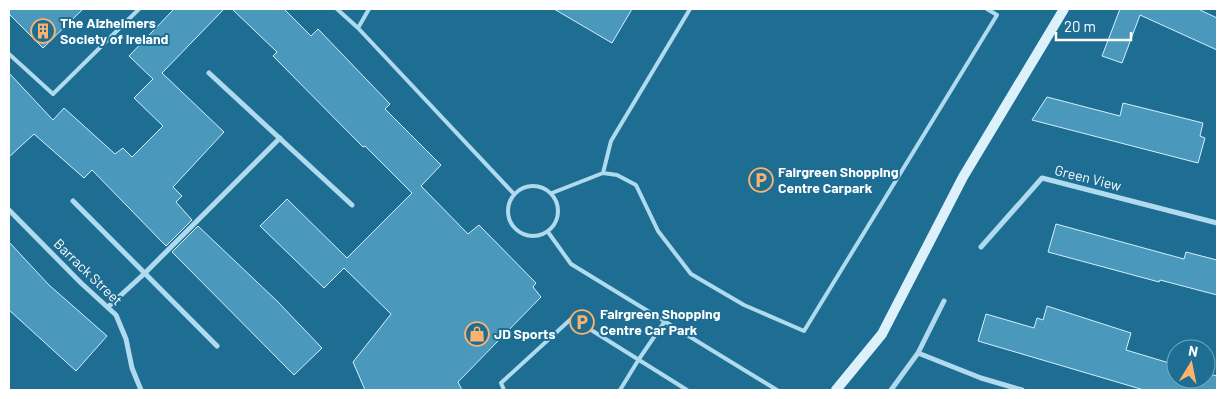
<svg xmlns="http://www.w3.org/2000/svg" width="1226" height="399" viewBox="0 0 1226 399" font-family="Barlow,sans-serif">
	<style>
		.building { fill: #4a99bc; stroke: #d6effa }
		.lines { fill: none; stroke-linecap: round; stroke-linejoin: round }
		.lane { stroke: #b0dbee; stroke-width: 4 }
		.street { stroke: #b0dbee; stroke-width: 5 }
		.secondary { stroke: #ddf1fa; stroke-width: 10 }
		.labels { text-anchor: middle; stroke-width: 4; stroke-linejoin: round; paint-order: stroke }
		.poi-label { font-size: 14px; font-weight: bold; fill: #fff; stroke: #1e6d93; text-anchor: start }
		.street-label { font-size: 14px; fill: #fff; stroke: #1e6d93 }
	</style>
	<rect width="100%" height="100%" fill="#1e6d93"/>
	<!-- building -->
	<path class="building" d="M9 9H83L43 48 9 14Z
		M174 9H224L162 73 224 132 173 187 182 196 176 202 192 220 166 246 92 170 84 178 34 134 9 157V73L53 120 64 108 115 154 123 148 132 157 163 126 134 98 153 79 129 56Z
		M232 9H284L311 36 318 29 390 104 385 109 441 165 421 186 468 234 479 225 536 283 533 287 541 297 458 382 462 390H365L353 362 391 314 344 268 324 288 260 226 287 199 347 258 412 193 365 146 363 147 273 56 277 52Z
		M554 9H632L612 43Z
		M1120 9H1198L1217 18V50L1140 15 1122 63 1102 56Z
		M1047 97 1120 116 1123 103 1203 123 1200 136 1205 138 1198 163 1032 120Z
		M1056 224 1184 259 1186 252 1217 260V295L1160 280 1159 282 1048 252Z
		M198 226 277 301 322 348 294 375 172 252Z
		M9 242 49 285 107 336 76 371 9 310Z
		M1047 306 1131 333 1126 350 1176 365V379H1206V373L1217 376V390H1144L978 341 986 314 1034 328 1037 318 1043 320Z"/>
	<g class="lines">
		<!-- lane -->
		<path class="lane" d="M337 9 358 28 514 194
			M690 9 611 141 603 173 617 175 636 185 658 231 691 274 744 305 804 331 997 15 987 9
			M358 28 369 9
			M9 54 53 94 139 9
			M508 211a25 25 0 1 1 50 0a25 25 0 1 1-50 0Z
			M552 193 603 173
			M548 232 571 264 777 390
			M504 390 501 383 572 318 687 390
			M620 390 639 359 665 321"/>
		<!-- street -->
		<path class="street" d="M209 73 352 205
			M73 201 217 346
			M9 210 81 283 116 315 126 339 132 368 141 390
			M981 247 1042 178 1217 223
			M944 301 918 353 981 378 1022 390
			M108 307 145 273 280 138
			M891 390 918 353"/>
		<!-- secondary -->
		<path class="secondary" d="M836 390 882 334 963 177 1064 9"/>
	</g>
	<!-- icons -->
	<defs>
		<g id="building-ring" transform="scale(1.25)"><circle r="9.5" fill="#1e6d93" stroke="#fdb26f" stroke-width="1.5"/><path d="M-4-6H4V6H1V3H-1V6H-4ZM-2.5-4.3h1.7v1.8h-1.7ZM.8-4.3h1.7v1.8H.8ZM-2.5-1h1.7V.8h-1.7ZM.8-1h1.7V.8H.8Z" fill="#fdb26f"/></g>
		<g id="parking-ring" transform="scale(1.25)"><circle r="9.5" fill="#1e6d93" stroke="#fdb26f" stroke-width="1.5"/><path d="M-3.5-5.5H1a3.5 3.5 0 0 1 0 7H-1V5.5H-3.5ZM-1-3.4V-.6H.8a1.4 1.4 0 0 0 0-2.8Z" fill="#fdb26f"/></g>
		<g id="shop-ring" transform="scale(1.25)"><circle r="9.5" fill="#1e6d93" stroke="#fdb26f" stroke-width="1.5"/><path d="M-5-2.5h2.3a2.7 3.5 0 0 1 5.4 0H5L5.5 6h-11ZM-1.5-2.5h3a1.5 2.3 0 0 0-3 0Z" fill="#fdb26f"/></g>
	</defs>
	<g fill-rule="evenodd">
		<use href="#building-ring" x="43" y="31"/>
		<use href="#parking-ring" x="761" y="180"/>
		<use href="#parking-ring" x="582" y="322"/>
		<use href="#shop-ring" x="477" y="334"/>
	</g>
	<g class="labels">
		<!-- poi labels -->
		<g class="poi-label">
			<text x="60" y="28">The Alzheimers<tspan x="60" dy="16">Society of Ireland</tspan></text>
			<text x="778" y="177">Fairgreen Shopping<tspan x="778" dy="16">Centre Carpark</tspan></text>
			<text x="600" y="319">Fairgreen Shopping<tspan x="600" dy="16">Centre Car Park</tspan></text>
			<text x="494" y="339">JD Sports</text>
		</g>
		<!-- street labels -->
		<g class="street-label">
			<text transform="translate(1088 178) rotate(14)" y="5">Green View</text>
			<text transform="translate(88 272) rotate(44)" y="5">Barrack Street</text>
		</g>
	</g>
	<!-- border -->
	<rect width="1226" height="399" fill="none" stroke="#ffffff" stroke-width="20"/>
	<!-- north arrow -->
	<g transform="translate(1191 364) rotate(10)"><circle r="24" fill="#1e6d93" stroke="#78a7be"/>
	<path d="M0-4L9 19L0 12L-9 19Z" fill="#fdb26f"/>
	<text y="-8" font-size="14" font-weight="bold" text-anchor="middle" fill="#ffffff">N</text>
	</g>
	<!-- scale -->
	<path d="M1056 32v8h75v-8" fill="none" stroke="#ffffff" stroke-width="2.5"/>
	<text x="1064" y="32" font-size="15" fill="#ffffff" stroke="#1e6d93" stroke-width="4" paint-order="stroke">20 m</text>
</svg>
